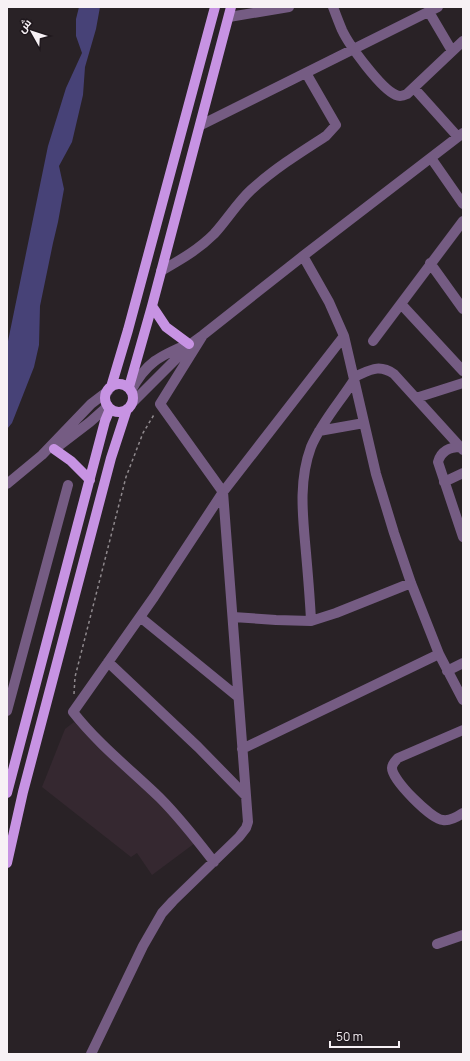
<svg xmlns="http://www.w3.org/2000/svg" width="470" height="1061" viewBox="0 0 470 1061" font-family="Manrope,Cairo,sans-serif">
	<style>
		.built { fill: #352830 }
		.water { fill: #474277 }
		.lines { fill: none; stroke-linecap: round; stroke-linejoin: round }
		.path { stroke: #8f898d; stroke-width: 1.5; stroke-dasharray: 3 3; stroke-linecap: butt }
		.minor { stroke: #755c83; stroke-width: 10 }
		.major { stroke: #c793e3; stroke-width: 10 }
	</style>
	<rect width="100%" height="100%" fill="#292226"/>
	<!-- built -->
	<path class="built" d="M74 722 149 791 195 843 152 875 137 853 131 857 42 787 65 729Z"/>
	<!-- water -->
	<path class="water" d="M79 7H100L96 29 85 67 83 95 72 142 59 166 64 189 58 222 53 243 40 306 39 345 34 367 12 423 7 429V346L48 146 66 88 82 53 76 36V19Z"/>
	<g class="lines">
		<!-- path -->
		<path class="path" d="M74 694 75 677 126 477 143 433 155 413"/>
		<!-- minor -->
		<path class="minor" d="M333 7C336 15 339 23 342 30 349 45 381 89 396 95 400 97 403 96 407 94L463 41
			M429 12 452 51
			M229 17 289 7
			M414 88 458 137
			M201 125 438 7
			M431 158 463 204
			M303 256 329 302 344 336 376 474 394 533 411 583 439 654 463 700
			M430 263 463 309
			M161 271C180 260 198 250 214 234 227 220 237 203 251 190 274 169 301 152 326 136L336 125 306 73
			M401 304 463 371
			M373 341 463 221
			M354 377C369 371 378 363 394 374L463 450
			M131 391C146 362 160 356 188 344
			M416 398 463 383
			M132 403 192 343 203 335 303 256 463 133
			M319 431 364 423
			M460 447C450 447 441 451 438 462L463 537
			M56 448 90 422 108 406
			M444 482 463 473
			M7 484 42 455 91 404 108 391
			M140 617 238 697
			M233 617 276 620 311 621 336 613 411 583
			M311 621C310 598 308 576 306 553 303 518 298 482 311 447 321 423 340 402 354 380
			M108 662 198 747 246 796
			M447 671 463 663
			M7 711 68 485
			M463 730 398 758C395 761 392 764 392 768 392 780 431 819 443 820 450 821 457 817 463 813
			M242 749 439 654
			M214 862C197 840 180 818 160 798 131 770 98 744 73 712L154 597 223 492 344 336
			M437 944 463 935
			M91 1054 143 946 162 913 173 901 239 837 246 828 248 822 223 492 160 404 203 335"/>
		<!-- major -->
		<path class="major" d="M152 306 166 327 189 344
			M105 398a14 14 0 1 1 28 0a14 14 0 1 1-28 0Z
			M111 387 128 330 215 7
			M129 387 152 306 231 7
			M54 449 71 461 90 480
			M7 793 105 421 110 409
			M7 863 23 792 111 458 127 409"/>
	</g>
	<!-- border -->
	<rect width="470" height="1061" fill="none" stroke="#f7f1f5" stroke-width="16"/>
	<!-- north arrow -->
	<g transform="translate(32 32) rotate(309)" stroke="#1f181d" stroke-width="3" paint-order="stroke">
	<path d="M0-3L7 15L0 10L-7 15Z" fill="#f7f1f5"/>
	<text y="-6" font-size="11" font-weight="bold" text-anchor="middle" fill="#f7f1f5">ش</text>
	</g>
	<!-- scale -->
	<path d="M330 1041v6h69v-6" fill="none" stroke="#f7f1f5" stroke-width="2"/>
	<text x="336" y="1041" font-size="12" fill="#f7f1f5" stroke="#1f181d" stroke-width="3" paint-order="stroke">50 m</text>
</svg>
